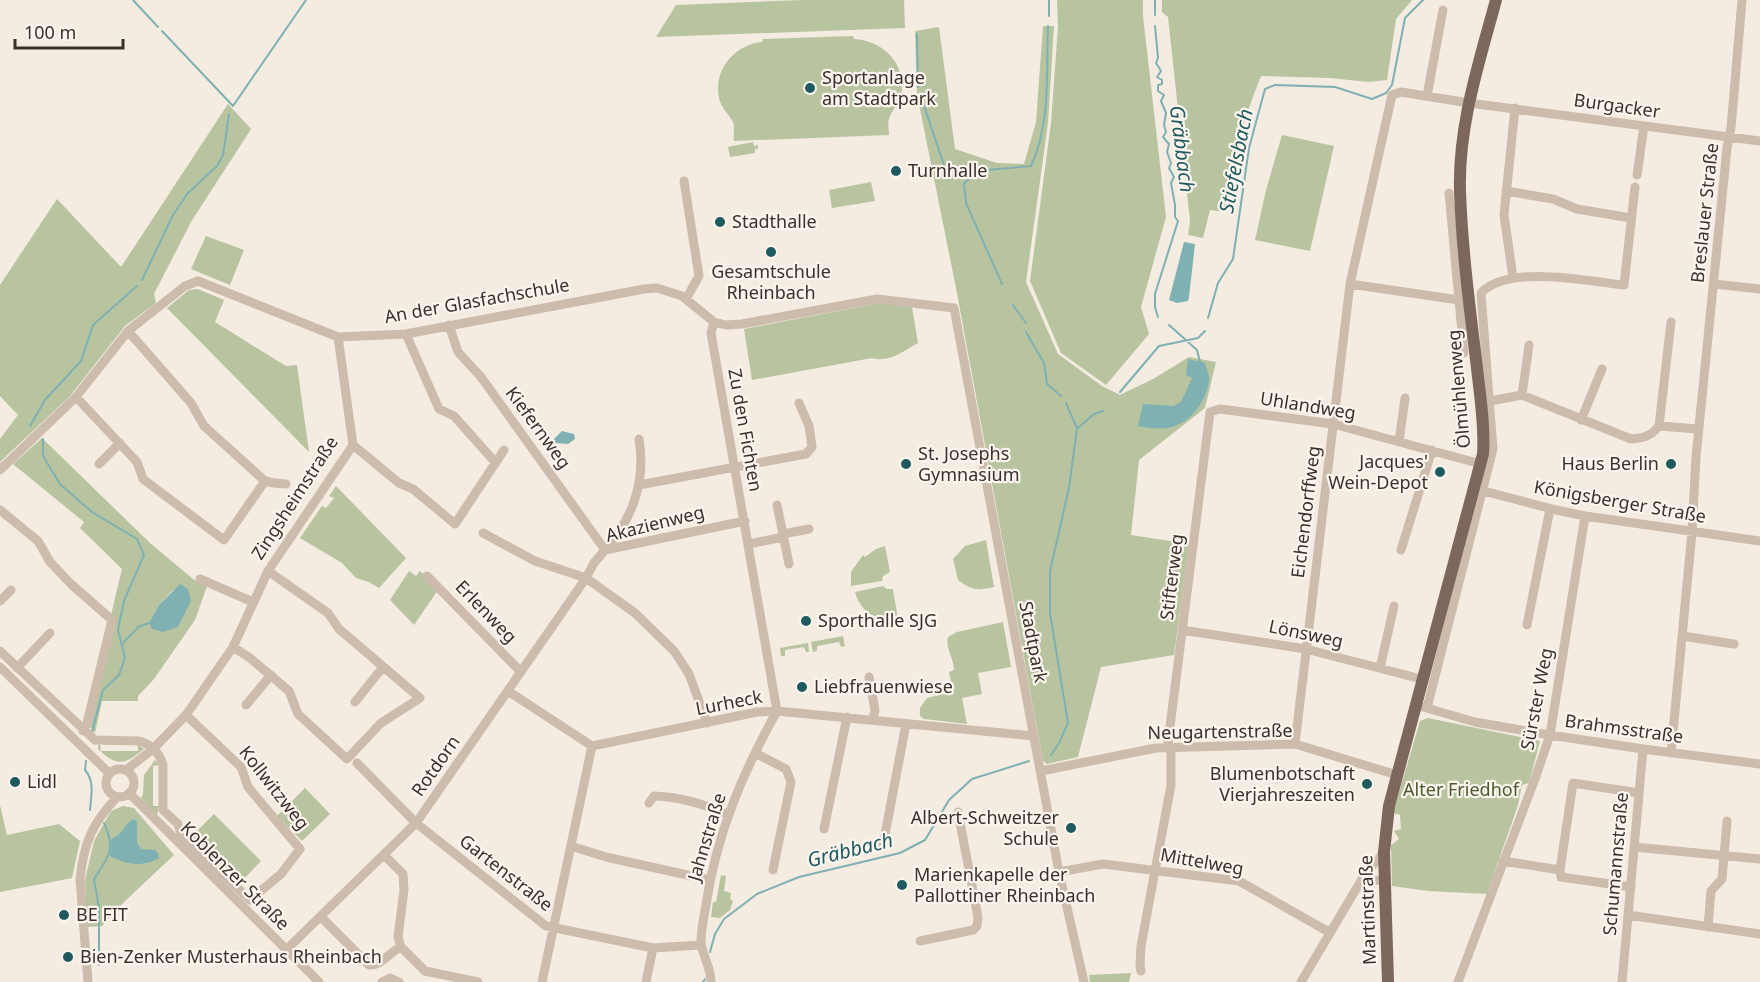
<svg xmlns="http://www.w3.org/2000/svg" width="1760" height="982" viewBox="0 0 1760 982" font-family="'Noto Sans',sans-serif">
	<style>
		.green { fill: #b8c4a0; fill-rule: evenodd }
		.water { fill: #7fb0b2 }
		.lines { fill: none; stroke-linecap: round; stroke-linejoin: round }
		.stream { stroke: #7fb0b2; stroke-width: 2 }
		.minor { stroke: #cdbbac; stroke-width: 9 }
		.major { stroke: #7d675c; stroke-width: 12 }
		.poi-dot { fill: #1f5a5e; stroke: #fbf5ee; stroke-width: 2 }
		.labels { text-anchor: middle; stroke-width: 4.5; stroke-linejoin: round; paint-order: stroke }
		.poi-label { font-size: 18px; fill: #3b302b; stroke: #fbf5ee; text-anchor: start }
		.street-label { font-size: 18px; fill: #3b302b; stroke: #fbf5ee }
		.park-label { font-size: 18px; fill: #4a5a2e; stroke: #fbf5ee }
		.water-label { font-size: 20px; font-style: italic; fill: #1f5a5e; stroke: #fbf5ee }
	</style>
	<rect width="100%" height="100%" fill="#f4ebe1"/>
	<!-- green -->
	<path class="green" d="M802 0H904L905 28 656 37 676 5Z
		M1057 0H1143V16L1166 217 1141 307 1149 334 1106 385 1061 353 1030 281 1051 123 1058 26Z
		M1162 0H1412L1396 19 1387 80 1369 82 1330 78 1261 76C1243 121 1230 164 1224 212L1210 210 1203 238 1188 235 1190 221 1168 17 1162 12Z
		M1043 26H1054L1048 123 1026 282 1058 354 1102 386 1120 395 1153 379 1189 357 1216 362 1205 408 1139 460 1131 535 1189 544 1174 655 1101 667 1078 757 1047 764 1043 761 957 293 917 94 915 31 939 27 955 149 997 163 1024 164 1036 122Z
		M853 36 854 39C883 40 908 65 901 96 899 104 893 109 890 116 887 121 889 130 889 135L734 141C733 136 735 126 733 122 728 113 721 108 719 98 713 70 735 44 762 42L763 39Z
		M228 104 251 129 191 222 154 294 156 303 125 326 70 396 0 462V439L18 415 0 396V285L57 199 121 267Z
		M1282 135 1334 146 1310 251 1255 240 1266 190Z
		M753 142 754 146 758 145V149H755V153L730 157 728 147Z
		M871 182 875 201 832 208 829 190Z
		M206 236 244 250 230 285 191 269Z
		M198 289 224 300 215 322 286 366 297 365 309 452 167 308 189 290Z
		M880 303 912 307 918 343C904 351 889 363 872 358L752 380 744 329Z
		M42 438 150 543 193 579 207 586 195 620 154 679 138 696V701H102L95 733 90 727 115 619 111 615 122 569 80 528 84 522 13 464ZM173 590 190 601 178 627 149 623 159 605Z
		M336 486 406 558 379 588 369 582 356 578 342 563 300 538 322 506 326 508 334 498 329 496Z
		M986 540 994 587C978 591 971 590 958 580L953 559 965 546Z
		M885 546 890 572 883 576 882 581 851 586V572L863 555 865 557 876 549Z
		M409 571 416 576 420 571 438 590 414 625 390 600Z
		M883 586 887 589H893L898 619 896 621C876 621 860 611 855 592Z
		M1003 622 1011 667 978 673 982 694 962 698 967 724 924 719 920 716V708L927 698 953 692 949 672 954 670C954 658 945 648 948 637L957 632Z
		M843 636 845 646 841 647 839 642 817 646V651L813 652 811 642Z
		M808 643 809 652H806L804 647 785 650V656H781L780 648Z
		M1428 718 1540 741 1529 783 1522 785 1518 805 1487 894 1428 891 1392 886 1391 845 1399 839 1394 831 1401 829 1400 815 1393 813 1420 721Z
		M98 745H100L101 751H138V745L144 749C124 765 117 767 98 749Z
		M155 760 159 765 153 766V806H159L157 816 141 798 143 794 144 775Z
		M305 788 330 814 302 841 277 816Z
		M0 805 7 835 59 824 80 841 72 878 0 892Z
		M123 806 134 808 174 855 124 902 102 926 87 927 85 880 94 841 111 811ZM133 819 136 821 137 843 142 849 111 839 122 834Z
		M214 814 261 861 239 884 191 837Z
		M721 875 726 876 724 891 731 893 730 899 733 901 730 910 720 918 711 917 713 902H716Z
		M1131 973 1129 982H1090L1089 975Z"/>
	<!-- water -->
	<path class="water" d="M1184 242 1195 244 1189 297 1188 301 1177 303 1169 300Z
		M1188 359 1205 363C1206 368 1210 375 1209 381 1207 400 1191 422 1172 427 1161 430 1149 428 1138 426L1143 404 1173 406 1181 402 1192 378 1186 375Z
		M562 431 574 434 575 439 568 444 556 443 554 439Z
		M180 584 188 589 191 601 178 627 163 632 152 629 149 623 159 605Z
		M133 819 137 821V843L142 849 155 850 158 853 159 858C142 868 126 864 110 856L111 839C127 832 121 827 133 819Z"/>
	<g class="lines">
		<!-- stream -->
		<path class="stream" d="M133 0 158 27
			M1155 15V0
			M1049 16V0
			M1155 26 1158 58 1156 63 1161 71 1157 77 1162 80V84L1158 85V91L1164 95 1161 101 1166 113 1164 125 1166 132 1163 137 1169 144 1167 152 1171 163 1169 168 1174 177 1171 183 1175 205V217L1178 221 1155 294V307L1158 317
			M162 31 233 106 306 0
			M917 34 918 87
			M921 97 949 180
			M142 280 173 215 188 193 217 166 223 155 229 114
			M1002 284 966 203 964 184 976 171 1031 166C1051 124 1046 72 1048 26
			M1013 305 1026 323
			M1208 318 1218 283 1233 259 1249 148 1265 89 1275 85 1335 87 1372 99 1386 93 1392 85 1405 18 1423 0
			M1169 325 1197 350 1200 362
			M1026 332 1044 363 1047 384 1061 396
			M1120 392 1159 346 1198 338 1205 331
			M1066 403 1077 428
			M30 426 45 400 81 361 93 325 137 286
			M43 439V456L60 484 92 512 137 539 144 555 124 601 118 630 125 658 119 675 103 690 92 732
			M123 644C127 636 134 634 138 627L149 623
			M1051 755 1059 743 1068 723 1050 613V571L1069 488 1077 429 1094 414 1103 411
			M86 761 85 770C95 781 91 797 90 810
			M710 952 715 934 724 919 757 894 799 877 900 853 925 840 949 800 972 779 1029 761
			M99 965V908L94 879C109 857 116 849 104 823
			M703 982 705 979"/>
		<!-- minor -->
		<path class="minor" d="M1427 96 1443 10
			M1637 175 1644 126
			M684 181 699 276 686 299
			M1506 191 1553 199 1577 209 1631 218
			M1449 193 1464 353
			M1513 278 1504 215 1515 108
			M1350 284 1459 300
			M1714 284 1760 289
			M714 322 711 333 777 711
			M449 325 458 352 481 377 605 550C633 519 646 480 639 439
			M128 331 191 403 204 426 265 481 274 483 286 484
			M406 334 439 409 454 416 495 462
			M1522 395 1529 345
			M76 397 137 462 143 479 224 540 265 481
			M1490 401 1522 395 1631 439C1644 438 1651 436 1659 426L1671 322
			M1581 420 1602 369
			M1659 426 1699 429
			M1399 442 1405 398
			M353 445 399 483 413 489 455 524 504 450
			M99 464 120 443
			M0 470 76 397 128 331 185 286 198 281 338 337 406 334 644 289 657 288 682 296 714 322 726 325 742 324 877 299 954 308 1059 872 1084 982
			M639 485 806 454 812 447 809 426 799 403
			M1480 490 1556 510 1585 516 1760 541
			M777 505 789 564
			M0 510 38 541 50 562 71 584 112 620 87 723 83 731
			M483 533 535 561 586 578 635 613 674 651 682 663 689 674 707 723
			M783 534 809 529
			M749 544 783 537
			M1401 550 1432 450
			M427 576 521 672
			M200 579 253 602
			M0 601 11 590
			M1527 625 1550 509
			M1182 630 1306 649 1421 679
			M1682 636 1734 644
			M233 647 250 658 289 691 298 714 347 759 381 723 420 698 339 629 328 613 268 571
			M0 651 95 740 138 741C150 743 160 753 163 765V810L178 824 181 833 250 900 281 874 300 849 248 787 241 767 186 715
			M0 667 109 773
			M17 668 50 633
			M1380 668 1394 606
			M869 677 875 710 873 719
			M508 691 592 746
			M355 702 383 667
			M246 705 271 675
			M1423 707 1475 722 1550 735 1643 749 1760 764
			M1427 708 1493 449 1481 293C1508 264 1587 281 1624 285L1635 187
			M1295 744 1350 284 1392 95 1401 92 1469 103 1760 141
			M592 746 757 712 777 711 1033 736
			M755 753 786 769 791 782 773 870
			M1671 753 1692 532 1696 457 1727 148 1731 128 1742 0
			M357 763 416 823 546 926 653 948 701 945
			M106 783a14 14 0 1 1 28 0a14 14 0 1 1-28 0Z
			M126 770 153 749 186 715 233 647 268 571 353 445 338 337
			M1041 771 1156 748 1295 744 1397 775
			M129 793 319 982
			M649 803 654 796C681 797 703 804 727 814
			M824 829 847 717
			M883 845 906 724
			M571 846 606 857 710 880
			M1634 847 1760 859
			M384 855 403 874 404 890 398 937 401 947 425 971 478 982
			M1503 861 1560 870 1573 783 1639 793
			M1560 870 1561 877 1631 887
			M1059 872 1103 864 1239 881 1329 932
			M1362 879 1384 881
			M1628 915 1760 934
			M321 917 369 965C382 966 389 952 401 947
			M1708 927 1711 891 1722 879 1727 821
			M920 941 973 930 977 926 978 917 958 812
			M286 950 416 823 586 578 594 563 605 550 745 521
			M1141 971 1140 966 1141 946 1171 785V753L1168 742 1210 412 1220 409 1333 424 1481 464
			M88 982 80 879C84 842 92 824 117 797
			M382 982 390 978 399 982
			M542 982 592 746
			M646 982 653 948
			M711 982C711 966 701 953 701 942 701 930 704 917 706 905 716 835 743 772 777 711
			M1301 982 1362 879 1384 852
			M1458 982 1536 776 1550 735 1585 516
			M1622 982 1643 749"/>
		<!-- major -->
		<path class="major" d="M1388 982 1384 852 1389 806 1483 454C1485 426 1480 396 1477 368 1470 310 1462 250 1460 191 1458 126 1479 63 1496 0"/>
	</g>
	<!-- markers -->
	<g class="poi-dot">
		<circle cx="810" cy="88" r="6"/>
		<circle cx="896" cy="171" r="6"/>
		<circle cx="720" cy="222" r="6"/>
		<circle cx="771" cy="252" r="6"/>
		<circle cx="906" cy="464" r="6"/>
		<circle cx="1671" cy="464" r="6"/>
		<circle cx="1440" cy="472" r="6"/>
		<circle cx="806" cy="621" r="6"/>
		<circle cx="802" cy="687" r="6"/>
		<circle cx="15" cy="782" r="6"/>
		<circle cx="1367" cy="784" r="6"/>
		<circle cx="1071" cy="828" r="6"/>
		<circle cx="902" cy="885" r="6"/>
		<circle cx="64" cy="915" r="6"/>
		<circle cx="68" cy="957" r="6"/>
	</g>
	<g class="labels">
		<!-- poi labels -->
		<g class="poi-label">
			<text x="822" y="84">Sportanlage<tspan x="822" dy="21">am Stadtpark</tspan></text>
			<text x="908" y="177">Turnhalle</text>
			<text x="732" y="228">Stadthalle</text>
			<text x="771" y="278" text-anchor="middle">Gesamtschule<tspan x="771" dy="21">Rheinbach</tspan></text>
			<text x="918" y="460">St. Josephs<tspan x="918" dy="21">Gymnasium</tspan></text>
			<text x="1428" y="468" text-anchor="end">Jacques'<tspan x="1428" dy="21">Wein-Depot</tspan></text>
			<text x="1659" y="470" text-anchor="end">Haus Berlin</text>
			<text x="818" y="627">Sporthalle SJG</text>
			<text x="814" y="693">Liebfrauenwiese</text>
			<text x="1355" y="780" text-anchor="end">Blumenbotschaft<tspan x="1355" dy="21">Vierjahreszeiten</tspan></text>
			<text x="27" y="788">Lidl</text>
			<text x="1059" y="824" text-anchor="end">Albert-Schweitzer<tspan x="1059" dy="21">Schule</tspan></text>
			<text x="914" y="881">Marienkapelle der<tspan x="914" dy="21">Pallottiner Rheinbach</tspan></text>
			<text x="76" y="921">BE FIT</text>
			<text x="80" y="963">Bien-Zenker Musterhaus Rheinbach</text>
		</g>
		<!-- street labels -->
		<g class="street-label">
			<text transform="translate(1617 106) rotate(8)" y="6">Burgacker</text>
			<text transform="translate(1705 213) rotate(-84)" y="6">Breslauer Straße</text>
			<text transform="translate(477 301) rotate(-10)" y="6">An der Glasfachschule</text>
			<text transform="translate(1459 389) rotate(-95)" y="6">Ölmühlenweg</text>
			<text transform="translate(1308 406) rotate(9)" y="6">Uhlandweg</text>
			<text transform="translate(538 428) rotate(54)" y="6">Kiefernweg</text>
			<text transform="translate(745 430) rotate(80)" y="6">Zu den Fichten</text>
			<text transform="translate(295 498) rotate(-57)" y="6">Zingsheimstraße</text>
			<text transform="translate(1620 502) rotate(10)" y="6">Königsberger Straße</text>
			<text transform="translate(1306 512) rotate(-83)" y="6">Eichendorffweg</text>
			<text transform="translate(655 524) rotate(-14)" y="6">Akazienweg</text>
			<text transform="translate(1172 577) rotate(-83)" y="6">Stifterweg</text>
			<text transform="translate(486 612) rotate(46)" y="6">Erlenweg</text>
			<text transform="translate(1306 634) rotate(12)" y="6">Lönsweg</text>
			<text transform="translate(1033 642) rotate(79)" y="6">Stadtpark</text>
			<text transform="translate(1537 699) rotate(-79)" y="6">Sürster Weg</text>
			<text transform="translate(729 703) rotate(-11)" y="6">Lurheck</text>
			<text transform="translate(1624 729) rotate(8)" y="6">Brahmsstraße</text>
			<text transform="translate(1220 732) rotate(-1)" y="6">Neugartenstraße</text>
			<text transform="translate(436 766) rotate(-55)" y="6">Rotdorn</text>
			<text transform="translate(274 788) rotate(52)" y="6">Kollwitzweg</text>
			<text transform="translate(707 837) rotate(-73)" y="6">Jahnstraße</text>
			<text transform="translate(1202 862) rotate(10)" y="6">Mittelweg</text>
			<text transform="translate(1616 864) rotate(-85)" y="6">Schumannstraße</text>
			<text transform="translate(506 873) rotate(38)" y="6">Gartenstraße</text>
			<text transform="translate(235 876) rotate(45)" y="6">Koblenzer Straße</text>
			<text transform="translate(1368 910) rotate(-92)" y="6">Martinstraße</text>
		</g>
		<!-- park labels -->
		<g class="park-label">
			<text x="1461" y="796">Alter Friedhof</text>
		</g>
		<!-- water labels -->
		<g class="water-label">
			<text transform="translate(1182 149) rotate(83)" y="7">Gräbbach</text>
			<text transform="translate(1236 161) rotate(-79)" y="7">Stiefelsbach</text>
			<text transform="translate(850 850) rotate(-14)" y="7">Gräbbach</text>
		</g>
	</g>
	<!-- scale -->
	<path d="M15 39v9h108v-9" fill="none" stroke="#3b302b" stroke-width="3"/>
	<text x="24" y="39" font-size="18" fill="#3b302b" stroke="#fbf5ee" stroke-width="4.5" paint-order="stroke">100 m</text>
</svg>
